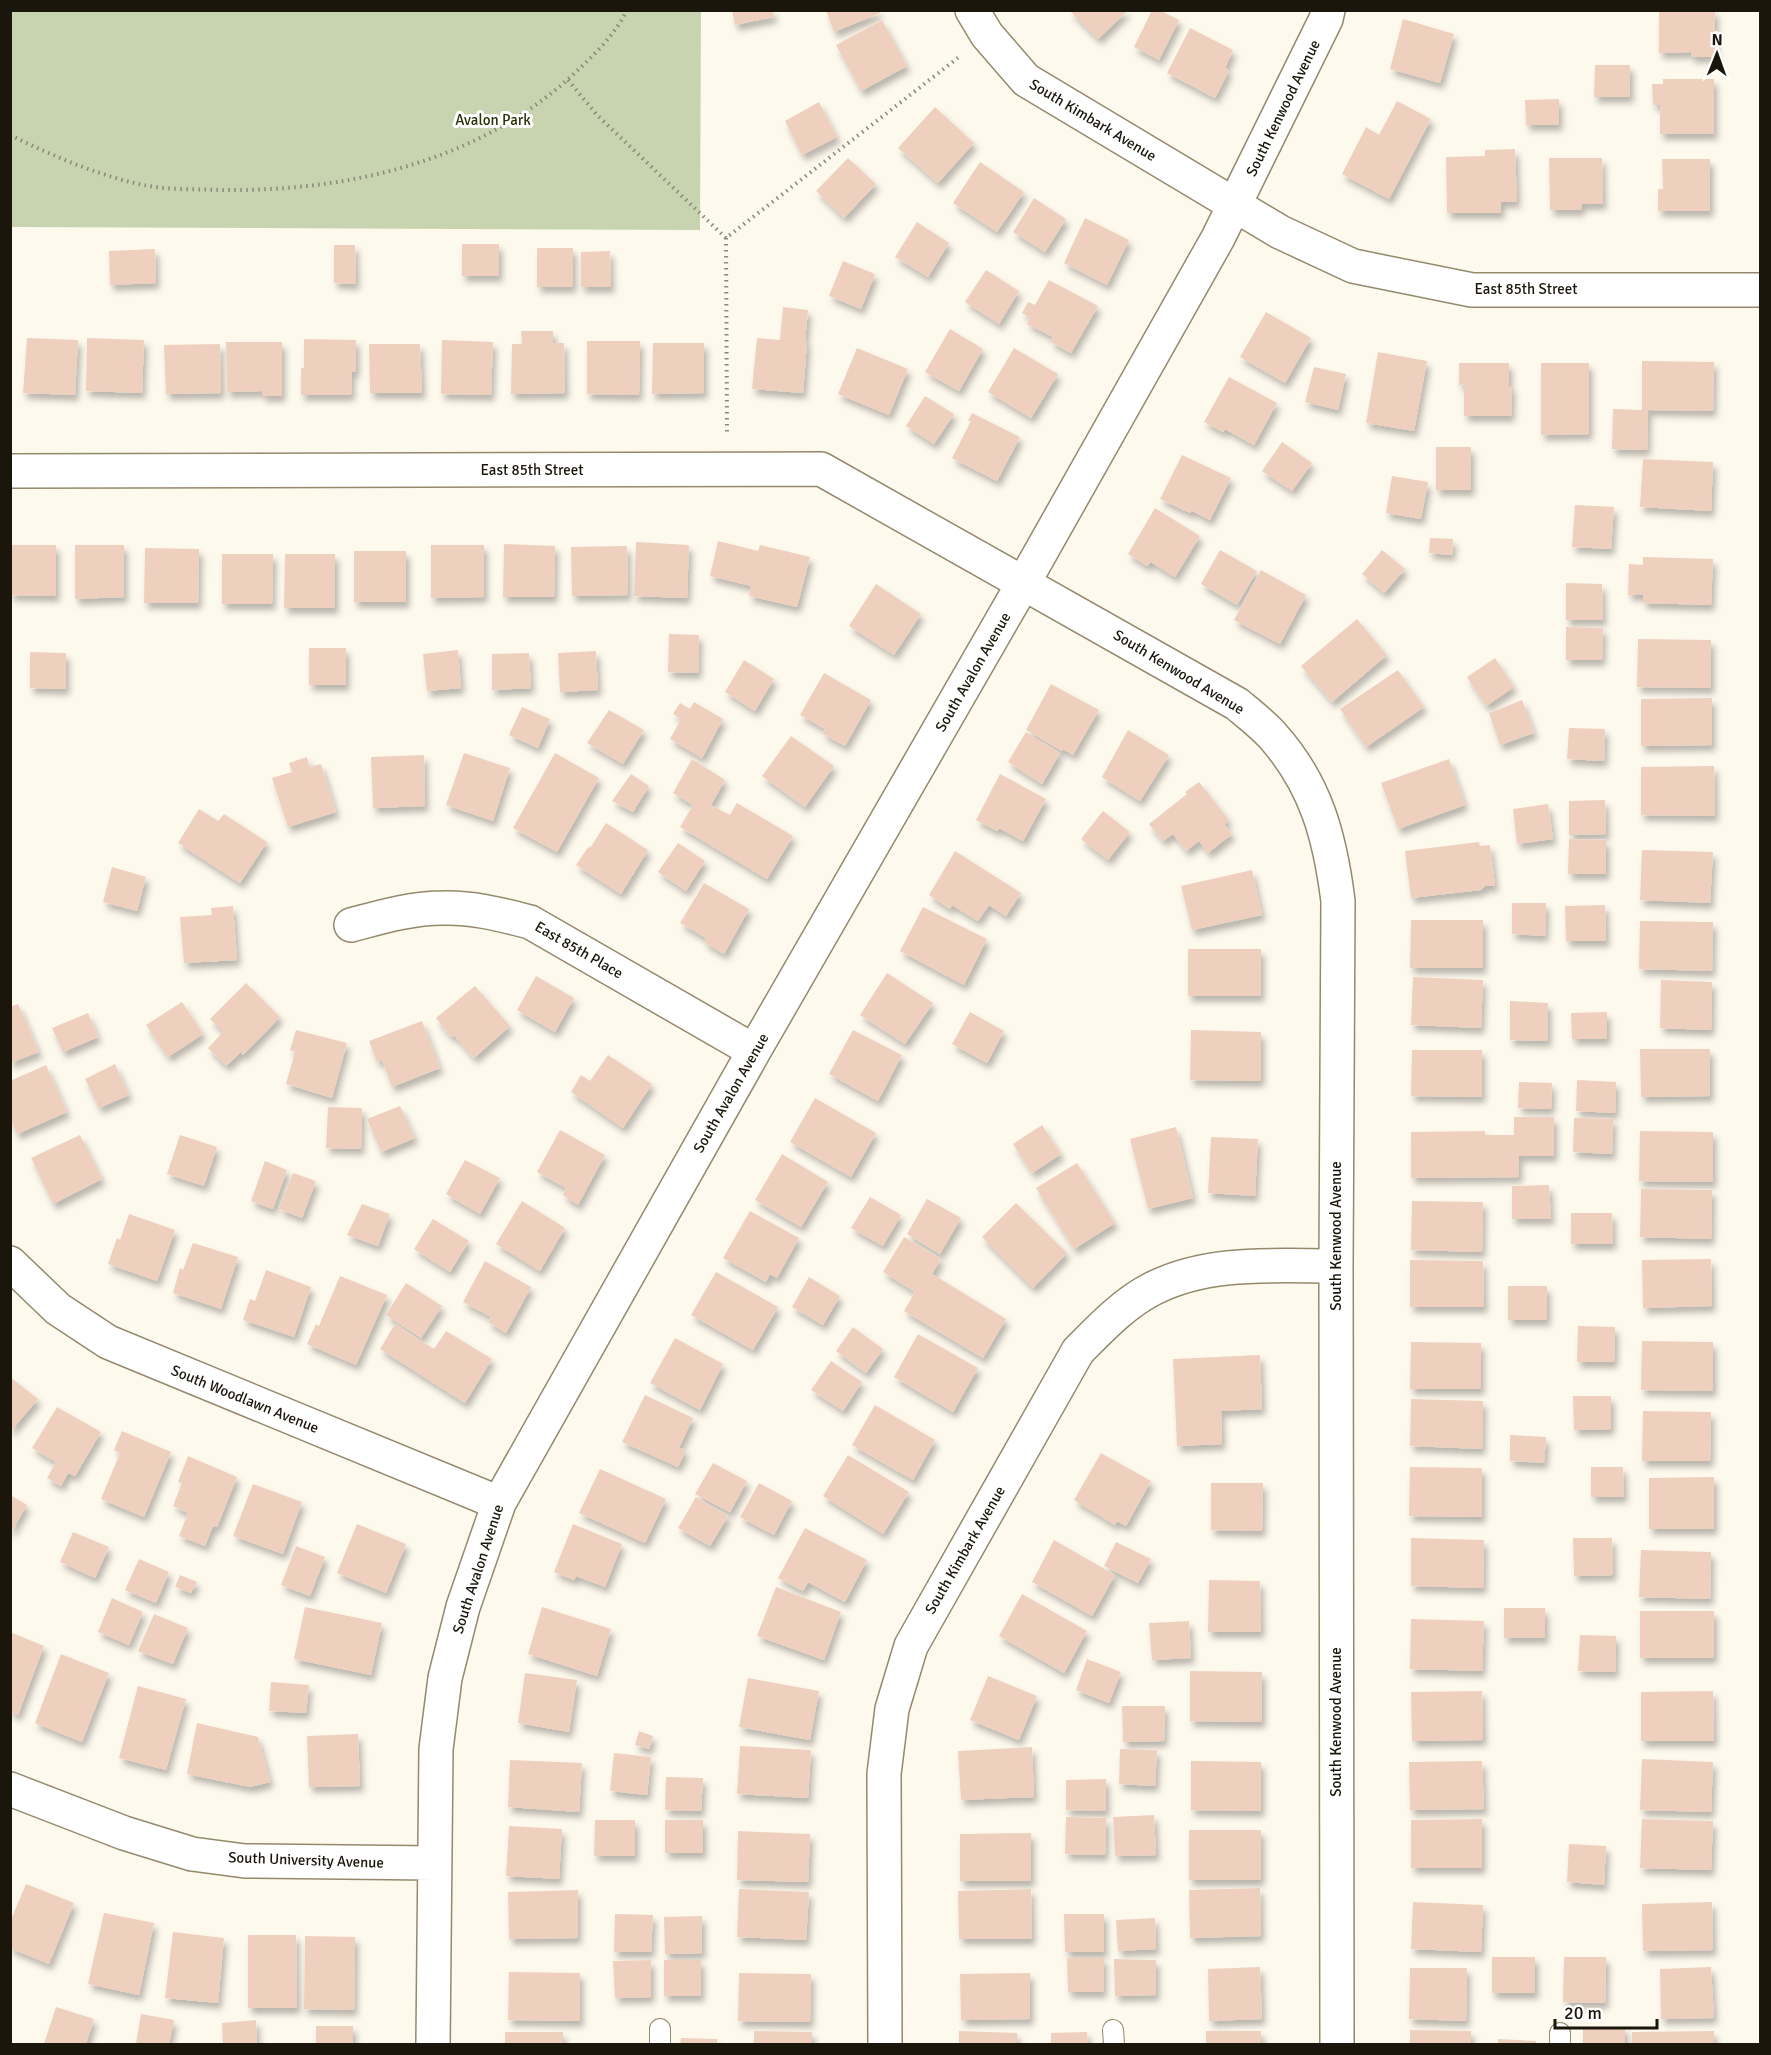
<svg xmlns="http://www.w3.org/2000/svg" width="1771" height="2055" viewBox="0 0 1771 2055" font-family="Signika,sans-serif">
	<style>
		.green { fill: #c8d4af }
		.building { fill: #efd0be; filter: url(#shadow) }
		.lines { fill: none; stroke-linecap: round; stroke-linejoin: round }
		.service-casing { stroke: #95896c; stroke-width: 22 }
		.minor-casing { stroke: #95896c; stroke-width: 36 }
		.path { stroke: #8b877b; stroke-width: 4; stroke-dasharray: 1.5 4.5; stroke-linecap: butt }
		.service { stroke: #fff; stroke-width: 20 }
		.minor { stroke: #fff; stroke-width: 33 }
		.labels { text-anchor: middle; stroke-width: 6; stroke-linejoin: round; paint-order: stroke }
		.street-label { font-size: 15px; fill: #1a160b; stroke: #fff }
		.park-label { font-size: 15px; fill: #273105; stroke: #fff }
	</style>
	<defs>
		<filter id="shadow"><feDropShadow dx="3.5" dy="6" stdDeviation="3" flood-color="#0004"/></filter>
	</defs>
	<rect width="100%" height="100%" fill="#fef9ed"/>
	<!-- green -->
	<path class="green" d="M11 10 701 11 700 230 11 227Z"/>
	<!-- building -->
	<path class="building" d="M732 10H773L774 17 735 25Z
		M826 10H879L880 13 834 32Z
		M1069 10H1128L1098 39Z
		M1152 10H1159L1179 20 1159 60 1134 47Z
		M1659 10H1715V57H1691V52L1659 53Z
		M1403 19 1454 34 1440 83 1390 69Z
		M882 20 907 66 861 91 836 45Z
		M1190 28 1233 50 1225 68 1229 71 1215 98 1167 73Z
		M1595 65H1630V97H1594Z
		M1663 79H1714V134H1660V105H1653L1652 84H1663Z
		M1559 99V125H1526L1525 100Z
		M1397 101 1431 119 1389 199 1342 174 1366 127 1379 135Z
		M819 102 837 137 802 155 785 121Z
		M935 107 974 143 938 183 898 148Z
		M1515 149 1517 202H1501V213H1447L1446 157 1485 156V150Z
		M848 158 876 184 844 218 816 191Z
		M1549 158H1602L1603 204H1582L1581 210H1550Z
		M1662 159H1710V211H1658V189H1663Z
		M980 162 1024 192 997 232 953 203Z
		M1034 198 1066 219 1045 252 1013 232Z
		M1085 218 1129 240 1107 285 1064 263Z
		M917 222 949 243 928 277 895 257Z
		M462 244H499V276H462Z
		M334 245H355L356 284 334 283Z
		M537 248H573V287H537Z
		M155 249 156 283 110 285 109 251Z
		M610 251 611 287H581V252Z
		M843 261 875 274 861 309 829 296Z
		M986 270 1019 291 999 324 965 302Z
		M1049 280 1098 306 1071 353 1051 342 1053 337 1027 324 1030 317 1022 313 1028 302 1035 305Z
		M783 307 808 310 805 341 807 342 803 393 752 389 757 338 780 340Z
		M1266 312 1311 338 1285 383 1240 357Z
		M950 329 983 349 959 391 925 372Z
		M521 331H553V343H564L565 393 511 394 512 344H522Z
		M27 338 78 340 75 395 23 393Z
		M87 338 144 340 142 393 86 391Z
		M304 339 356 340V372L352 371 351 395H301V368H304Z
		M442 340 493 342 491 395 441 394Z
		M587 341H640L639 395 587 394Z
		M226 342H282V396H262V391L227 392Z
		M653 343H704V393L652 394Z
		M220 344 221 393 166 394 164 345Z
		M369 344H420L422 393H370Z
		M857 348 908 369 889 415 838 394Z
		M1014 348 1058 374 1031 418 988 392Z
		M1378 352 1427 361 1414 431 1366 423Z
		M1642 361 1714 362 1713 411 1648 410 1647 450 1612 449 1613 409 1642 410Z
		M1459 363H1509V386H1512L1511 416H1464V384L1459 385Z
		M1541 363H1589V434L1541 435Z
		M1314 367 1346 374 1338 410 1305 402Z
		M1229 377 1277 403 1254 445 1225 429 1223 432 1204 422Z
		M925 396 954 414 934 444 906 426Z
		M972 413 1020 437 997 481 952 458 971 421H968Z
		M1282 442 1312 463 1292 491 1262 471Z
		M1436 447H1471V490H1436Z
		M1182 455 1231 478 1210 520 1192 511 1190 513 1160 499Z
		M1643 459 1713 462 1711 511 1640 507Z
		M1392 476 1428 482 1421 519 1386 513Z
		M1575 505 1614 507 1611 549 1572 547Z
		M1155 508 1200 536 1175 577 1151 562 1147 566 1128 554Z
		M1430 538 1453 539 1452 555 1429 553Z
		M718 541 758 551 760 545 810 557 797 607 749 596 751 586 710 576Z
		M636 542 689 545 687 598 634 596Z
		M504 544 555 546 554 597H503Z
		M10 545H56V596L10 595Z
		M75 545H124V597L75 599Z
		M431 545H484V597L431 598Z
		M627 546 628 595 572 596 571 547Z
		M145 548 199 549 198 603H144Z
		M1220 550 1257 571 1237 605 1201 584Z
		M1382 550 1405 569 1384 593 1362 574Z
		M354 551H406V602H354Z
		M222 554H273L272 604H222Z
		M285 554H335V608H284Z
		M1643 557 1713 559 1711 605 1643 603V595H1628L1629 564 1643 565Z
		M1261 570 1306 595 1280 644 1234 620Z
		M1566 583 1602 584 1603 620H1566Z
		M876 584 921 614 894 655 849 626Z
		M1357 619 1387 655 1332 702 1301 666Z
		M1566 627 1603 628 1602 660H1566Z
		M669 634 699 635 698 673 668 672Z
		M1638 639 1711 640V688L1637 687Z
		M309 648H346V685H309Z
		M458 650 461 688 427 691 423 654Z
		M596 651 598 690 560 692 558 653Z
		M30 652 66 653V689L30 688Z
		M529 653 531 688 492 690V654Z
		M1495 658 1514 687 1486 706 1467 677Z
		M744 660 774 679 755 711 725 692Z
		M1398 670 1424 707 1366 747 1340 709Z
		M824 673 871 700 845 746 823 734 825 729 800 715Z
		M1051 684 1099 710 1073 755 1063 749 1062 751 1026 730Z
		M1712 698V745L1641 746V699Z
		M1522 700 1534 733 1500 745 1489 713Z
		M694 702 723 719 702 758 670 739 681 719 673 714 680 703 690 709Z
		M522 707 550 719 538 748 509 735Z
		M609 710 644 730 623 764 587 743Z
		M1569 728 1605 729 1604 761 1567 759Z
		M1128 730 1169 755 1140 801 1102 777Z
		M1026 732 1060 753 1042 784 1008 762Z
		M791 736 834 766 805 807 762 776Z
		M464 753 510 768 493 821 446 805Z
		M555 753 599 778 557 852 513 828Z
		M424 755 425 806 373 808 371 757Z
		M307 757 309 767 321 764 336 812 288 827 272 778 292 772 289 763Z
		M692 759 725 780 711 805 730 815 737 803 793 836 767 879 680 827 693 805 673 793Z
		M1449 759 1465 805 1398 829 1381 783Z
		M1714 766 1715 816 1641 815V767Z
		M631 774 649 786 633 812 612 801Z
		M1000 774 1046 799 1023 841 999 828 997 831 976 820Z
		M1199 782 1229 820 1224 824 1232 834 1208 853 1199 841 1186 851 1173 834 1163 841 1149 824 1187 794 1185 792Z
		M1605 800 1606 834 1569 835V801Z
		M1548 804 1553 839 1517 844 1513 809Z
		M199 809 218 821 224 814 267 842 240 883 178 843Z
		M1103 811 1130 832 1108 860 1081 839Z
		M606 823 648 850 621 894 576 865 589 846 590 848Z
		M1569 839 1606 840V874H1568Z
		M1479 842 1480 846 1490 845 1495 886H1485L1481 890 1411 898 1405 851Z
		M678 843 705 861 686 891 658 872Z
		M1642 850 1713 852 1710 903 1640 900Z
		M955 851 1021 893 1006 916 989 905 978 921 952 905 950 909 929 895Z
		M112 867 146 877 137 911 103 902Z
		M1252 870 1262 915 1192 930 1181 886Z
		M704 883 749 909 724 954 704 942 706 938 680 923Z
		M1512 903H1546L1545 936 1512 934Z
		M1605 905 1606 941H1566L1565 906Z
		M233 906 237 960 184 963 180 917 212 915 211 908Z
		M923 907 987 939 964 985 900 951Z
		M1411 920H1483V968H1410Z
		M1640 921 1713 922 1712 971 1639 969Z
		M1188 949H1261V996H1188Z
		M887 973 933 1003 905 1044 860 1015Z
		M536 976 574 998 555 1032 517 1010Z
		M1413 977 1483 980 1481 1028 1411 1025Z
		M1661 980 1712 982 1711 1030 1660 1028Z
		M246 983 280 1017 243 1055 241 1052 226 1066 208 1048 223 1032 210 1019Z
		M475 986 510 1026 474 1058 454 1035 451 1037 436 1018Z
		M1510 1001 1548 1003V1041L1510 1040Z
		M182 1002 203 1034 168 1057 146 1025Z
		M18 1004 39 1052 10 1063V1007Z
		M970 1012 1004 1031 987 1063 952 1044Z
		M1607 1012V1039H1572L1571 1013Z
		M88 1013 98 1037 63 1052 52 1028Z
		M422 1021 440 1068 392 1087 382 1060 377 1062 369 1041Z
		M296 1030 347 1043 332 1098 286 1084 295 1052 290 1050Z
		M853 1030 902 1055 878 1101 829 1074Z
		M1191 1030 1261 1032V1081L1190 1080Z
		M1640 1049H1710V1096L1641 1097Z
		M1412 1050H1482V1097L1411 1096Z
		M608 1055 652 1084 623 1128 571 1092 581 1075 590 1081Z
		M115 1064 129 1095 99 1108 85 1079Z
		M46 1065 67 1112 17 1134 10 1118V1081Z
		M1577 1080 1616 1082 1615 1113 1576 1111Z
		M1519 1082 1552 1083 1551 1109 1518 1108Z
		M815 1098 876 1133 851 1177 790 1142Z
		M400 1106 415 1138 381 1152 367 1119Z
		M328 1107 362 1108 361 1149 326 1148Z
		M1514 1117H1554V1156H1519V1177L1411 1178V1132L1485 1131V1135H1514Z
		M1574 1118 1613 1119 1612 1154 1573 1152Z
		M1042 1125 1061 1154 1032 1173 1013 1144Z
		M1176 1127 1193 1198 1148 1209 1130 1139Z
		M560 1130 605 1155 578 1205 563 1195 566 1188 537 1172Z
		M1640 1131 1713 1132V1182L1639 1181Z
		M80 1135 102 1179 53 1204 31 1158Z
		M180 1135 217 1147 204 1186 167 1174Z
		M1211 1137 1258 1139 1255 1196 1208 1193Z
		M782 1154 828 1182 801 1227 755 1200Z
		M465 1160 500 1178 480 1214 446 1194Z
		M265 1161 287 1170 273 1209 251 1201Z
		M1077 1163 1115 1223 1074 1249 1036 1188Z
		M293 1173 316 1181 302 1218 279 1209Z
		M1549 1185 1551 1219H1512V1186Z
		M1641 1189 1712 1190 1711 1239 1640 1237Z
		M870 1197 901 1215 883 1246 851 1228Z
		M927 1199 961 1218 940 1254 907 1234Z
		M522 1201 565 1228 540 1271 496 1244Z
		M1412 1201 1483 1202 1482 1252 1411 1250Z
		M1016 1203 1067 1253 1033 1288 982 1237Z
		M362 1204 390 1214 378 1246 347 1235Z
		M750 1211 799 1238 777 1278 770 1274 766 1282 723 1258Z
		M1571 1213H1612L1613 1244H1571Z
		M129 1214 175 1230 157 1281 108 1264 117 1238 120 1240Z
		M433 1219 469 1241 450 1272 414 1249Z
		M904 1237 941 1259 932 1274 1006 1319 983 1358 904 1311 915 1292 883 1272Z
		M193 1243 238 1257 221 1309 173 1293 180 1268 183 1270Z
		M1711 1259 1712 1306 1643 1308 1642 1260Z
		M1410 1260 1483 1261 1484 1307H1410Z
		M485 1261 531 1287 506 1333 488 1322 491 1317 463 1302Z
		M266 1270 311 1287 294 1337 243 1320 250 1299 255 1301Z
		M716 1272 778 1307 753 1350 691 1315Z
		M340 1276 387 1295 356 1365 307 1344 316 1324 319 1326Z
		M809 1277 840 1296 823 1325 792 1307Z
		M406 1283 442 1306 421 1338 386 1315Z
		M1508 1286H1547V1320H1508Z
		M395 1324 434 1349 446 1331 492 1359 465 1403 380 1349Z
		M1578 1326 1615 1327 1614 1362H1577Z
		M853 1327 883 1349 866 1373 836 1351Z
		M918 1334 978 1368 953 1412 894 1377Z
		M675 1338 723 1364 700 1410 650 1383Z
		M1642 1341 1713 1342V1391L1641 1390Z
		M1411 1342 1481 1343V1389H1410Z
		M1260 1355 1262 1409 1221 1411 1222 1444 1177 1446 1173 1359Z
		M831 1361 862 1382 843 1411 811 1390Z
		M10 1377 38 1399 10 1432Z
		M645 1395 693 1418 679 1448 686 1450 678 1467 622 1442Z
		M1573 1396H1611V1429L1574 1430Z
		M1411 1399 1483 1401 1482 1449 1410 1446Z
		M875 1405 935 1440 913 1480 852 1445Z
		M57 1407 101 1432 75 1476 68 1473 61 1486 47 1478 56 1462 32 1448Z
		M1643 1411 1711 1412 1710 1461H1642Z
		M122 1431 171 1452 144 1517 101 1499 120 1453 114 1450Z
		M1510 1435 1546 1437 1544 1463 1510 1461Z
		M1101 1453 1151 1481 1126 1526 1117 1521 1115 1525 1074 1500Z
		M848 1455 909 1492 883 1534 823 1496Z
		M188 1456 237 1477 217 1527 213 1526 205 1546 179 1536 188 1513 173 1506 182 1483 178 1482Z
		M713 1463 747 1481 730 1512 695 1494Z
		M1410 1467 1482 1468V1517L1409 1516Z
		M1591 1467H1623L1624 1497H1591Z
		M600 1469 666 1499 645 1543 579 1513Z
		M1714 1477V1529H1649V1478Z
		M759 1483 792 1501 774 1535 740 1517Z
		M1211 1483H1263L1262 1531 1211 1530Z
		M253 1484 302 1502 283 1554 233 1536Z
		M10 1495 27 1505 10 1534Z
		M696 1497 728 1516 710 1546 678 1528Z
		M357 1524 406 1544 386 1593 337 1573Z
		M573 1524 622 1544 605 1587 576 1576 574 1580 554 1572Z
		M805 1528 867 1560 845 1602 808 1582 803 1591 778 1578Z
		M73 1532 109 1547 95 1578 60 1562Z
		M1411 1538 1484 1540 1483 1588 1411 1586Z
		M1573 1538H1612L1613 1575 1574 1576Z
		M1054 1540 1115 1575 1092 1616 1032 1582Z
		M1116 1542 1151 1559 1138 1583 1104 1566Z
		M296 1546 325 1557 310 1596 281 1585Z
		M1641 1550 1711 1552 1710 1599 1639 1597Z
		M139 1559 169 1572 156 1603 125 1590Z
		M180 1575 197 1582 191 1593 175 1587Z
		M1209 1580 1260 1581 1261 1632H1208Z
		M776 1587 841 1612 824 1660 757 1636Z
		M1022 1594 1087 1631 1064 1673 999 1636Z
		M112 1598 143 1612 129 1645 98 1632Z
		M305 1607 382 1623 371 1675 294 1659Z
		M542 1607 611 1629 597 1676 528 1654Z
		M1504 1608H1545V1638H1504Z
		M1640 1611H1714V1658H1640Z
		M154 1614 188 1628 173 1664 138 1651Z
		M1411 1619 1484 1621 1482 1671 1410 1669Z
		M1189 1621 1191 1658 1152 1660 1149 1623Z
		M10 1632 44 1646 18 1715 10 1712Z
		M1580 1635 1616 1636 1615 1672 1578 1671Z
		M61 1654 109 1673 82 1742 35 1723Z
		M1087 1659 1121 1672 1109 1703 1076 1690Z
		M1190 1671 1262 1672V1722L1190 1721Z
		M525 1673 577 1680 569 1732 518 1723Z
		M988 1676 1037 1696 1019 1740 970 1720Z
		M748 1678 819 1691 810 1740 739 1727Z
		M271 1682 309 1685 306 1713 269 1711Z
		M138 1686 186 1699 166 1770 119 1758Z
		M1482 1691 1483 1740 1412 1741 1411 1692Z
		M1713 1691 1714 1741H1641V1692Z
		M1122 1706H1165L1164 1741 1123 1742Z
		M197 1723 258 1737 270 1782 250 1787 187 1774Z
		M639 1731 653 1736 649 1749 635 1745Z
		M358 1734 360 1786 309 1787 307 1736Z
		M740 1746 811 1750 808 1798 737 1794Z
		M1032 1747 1034 1797 961 1800 958 1751Z
		M1120 1749 1157 1750 1155 1786 1119 1784Z
		M614 1753 651 1757 647 1795 610 1791Z
		M1642 1759 1713 1762 1711 1812 1640 1810Z
		M510 1760 582 1763 579 1812 508 1807Z
		M1191 1761 1261 1762V1811L1191 1810Z
		M1482 1761 1484 1809 1410 1810 1409 1762Z
		M666 1777 703 1778 701 1811 665 1810Z
		M1106 1779V1811L1066 1810V1780Z
		M1154 1815 1156 1855 1115 1856 1113 1817Z
		M1066 1817 1106 1818 1105 1855 1065 1854Z
		M1482 1819V1868H1411V1820Z
		M1642 1819 1713 1821 1711 1870 1640 1868Z
		M595 1820H635V1856H594Z
		M665 1820H703V1853H665Z
		M509 1826 562 1829 559 1879 506 1876Z
		M1189 1830H1261V1880H1189Z
		M738 1831 810 1834 808 1882 737 1880Z
		M1031 1833V1881H960V1834Z
		M1569 1844 1606 1846 1604 1885 1567 1882Z
		M26 1884 74 1903 49 1964 10 1948V1922Z
		M1260 1888 1261 1936 1190 1938 1189 1890Z
		M739 1889 809 1892 806 1940 737 1937Z
		M1031 1889 1032 1939H959L958 1891Z
		M578 1890V1938L509 1939 508 1892Z
		M1413 1902 1483 1905 1481 1952 1411 1949Z
		M1712 1902 1713 1950 1643 1951 1642 1904Z
		M104 1913 154 1923 139 1995 88 1984Z
		M615 1914 653 1915 651 1952H614Z
		M1064 1914H1104V1952H1065Z
		M702 1916V1953L665 1954 664 1917Z
		M1155 1918 1156 1949 1118 1951 1116 1920Z
		M173 1932 224 1938 218 2003 165 1998Z
		M248 1935H296L297 2008H248Z
		M305 1936 355 1937 354 2010 304 2009Z
		M1492 1957H1535V1993H1492Z
		M1564 1957H1606L1605 2003 1563 2002Z
		M1067 1958H1104L1103 1992H1068Z
		M1114 1959 1156 1960V1995L1115 1996Z
		M651 1960V1997L615 1998 613 1961Z
		M664 1960H701V1996H664Z
		M1260 1967 1262 2019 1209 2021 1208 1969Z
		M1711 1967 1714 2018 1661 2019 1660 1969Z
		M1410 1968H1467L1466 2021 1409 2019Z
		M509 1972 580 1973V2021L508 2020Z
		M739 1973 811 1974 810 2022 738 2021Z
		M1030 1973V2019L961 2020 960 1974Z
		M56 2007 94 2019 86 2044H44Z
		M141 2014 174 2020 169 2044H136Z
		M256 2020 257 2044H223L222 2023Z
		M316 2026H353V2044H316Z
		M1583 2027H1625V2044H1583Z
		M1410 2030 1471 2031V2044H1410Z
		M754 2031 812 2032V2044H754Z
		M959 2031 1017 2033V2044H959Z
		M1206 2031H1261V2044H1206Z
		M1714 2031V2044H1632V2032Z
		M505 2032H563V2044H505Z
		M1087 2032 1088 2044H1051V2033Z
		M681 2038 717 2039V2044H680Z
		M1498 2039 1536 2041V2044H1498Z"/>
	<g class="lines">
		<!-- service casing -->
		<g class="service-casing">
			<path id="service" d="M1113 2030 1114 2044
				M660 2044V2029
				M1560 2044V2033"/>
		</g>
		<!-- minor casing -->
		<g class="minor-casing">
			<path id="minor" d="M972 10 987 35 1026 80 1280 232 1353 266 1472 290H1760
				M10 471 821 469 1237 704C1249 714 1262 724 1272 735 1316 784 1330 837 1338 901L1336 1266 1337 2044
				M351 925C381 917 411 908 443 908 473 907 502 915 530 922L754 1051
				M10 1263 58 1309 108 1342 499 1503
				M10 1789 124 1833 192 1854 245 1861 433 1863
				M433 2044 436 1749 445 1678 463 1607 499 1503 754 1051 1024 582 1218 238 1326 19 1328 10
				M885 2044 884 1774 892 1709 911 1646 1078 1351C1100 1329 1123 1304 1152 1289 1208 1260 1274 1266 1336 1266"/>
		</g>
		<!-- path -->
		<path class="path" d="M568 80 597 115 726 238 959 57
			M10 135C53 156 97 175 143 185 167 190 195 189 220 190 348 192 483 161 578 70 596 53 616 33 627 10
			M726 238 727 435"/>
		<!-- service -->
		<use href="#service" class="service"/>
		<!-- minor -->
		<use href="#minor" class="minor"/>
	</g>
	<g class="labels">
		<!-- street labels -->
		<g class="street-label">
			<text transform="translate(1283 108) rotate(-64)" y="5">South Kenwood Avenue</text>
			<text transform="translate(1093 120) rotate(31)" y="5">South Kimbark Avenue</text>
			<text x="1526" y="294">East 85th Street</text>
			<text x="532" y="475">East 85th Street</text>
			<text transform="translate(973 672) rotate(-60)" y="5">South Avalon Avenue</text>
			<text transform="translate(1179 672) rotate(31)" y="5">South Kenwood Avenue</text>
			<text transform="translate(579 950) rotate(30)" y="5">East 85th Place</text>
			<text transform="translate(731 1093) rotate(-60)" y="5">South Avalon Avenue</text>
			<text transform="translate(1336 1236) rotate(-90)" y="5">South Kenwood Avenue</text>
			<text transform="translate(245 1399) rotate(22)" y="5">South Woodlawn Avenue</text>
			<text transform="translate(965 1550) rotate(-60)" y="5">South Kimbark Avenue</text>
			<text transform="translate(478 1569) rotate(-72)" y="5">South Avalon Avenue</text>
			<text transform="translate(1336 1722) rotate(-90)" y="5">South Kenwood Avenue</text>
			<text transform="translate(306 1860) rotate(2)" y="5">South University Avenue</text>
		</g>
		<!-- park labels -->
		<g class="park-label">
			<text x="493" y="125">Avalon Park</text>
		</g>
	</g>
	<!-- border -->
	<rect width="1771" height="2055" fill="none" stroke="#1a160b" stroke-width="24"/>
	<!-- north arrow -->
	<g transform="translate(1717 54) rotate(1)" stroke="#ffffff" stroke-width="4.5" paint-order="stroke">
	<path d="M0-4.5L10 22L0 15L-10 22Z" fill="#1a160b"/>
	<text y="-9" font-size="16" font-weight="bold" text-anchor="middle" fill="#1a160b">N</text>
	</g>
	<!-- scale -->
	<path d="M1555 2019v9h102v-9" fill="none" stroke="#1a160b" stroke-width="3"/>
	<text x="1564" y="2019" font-size="18" fill="#1a160b" stroke="#ffffff" stroke-width="4.5" paint-order="stroke">20 m</text>
</svg>
